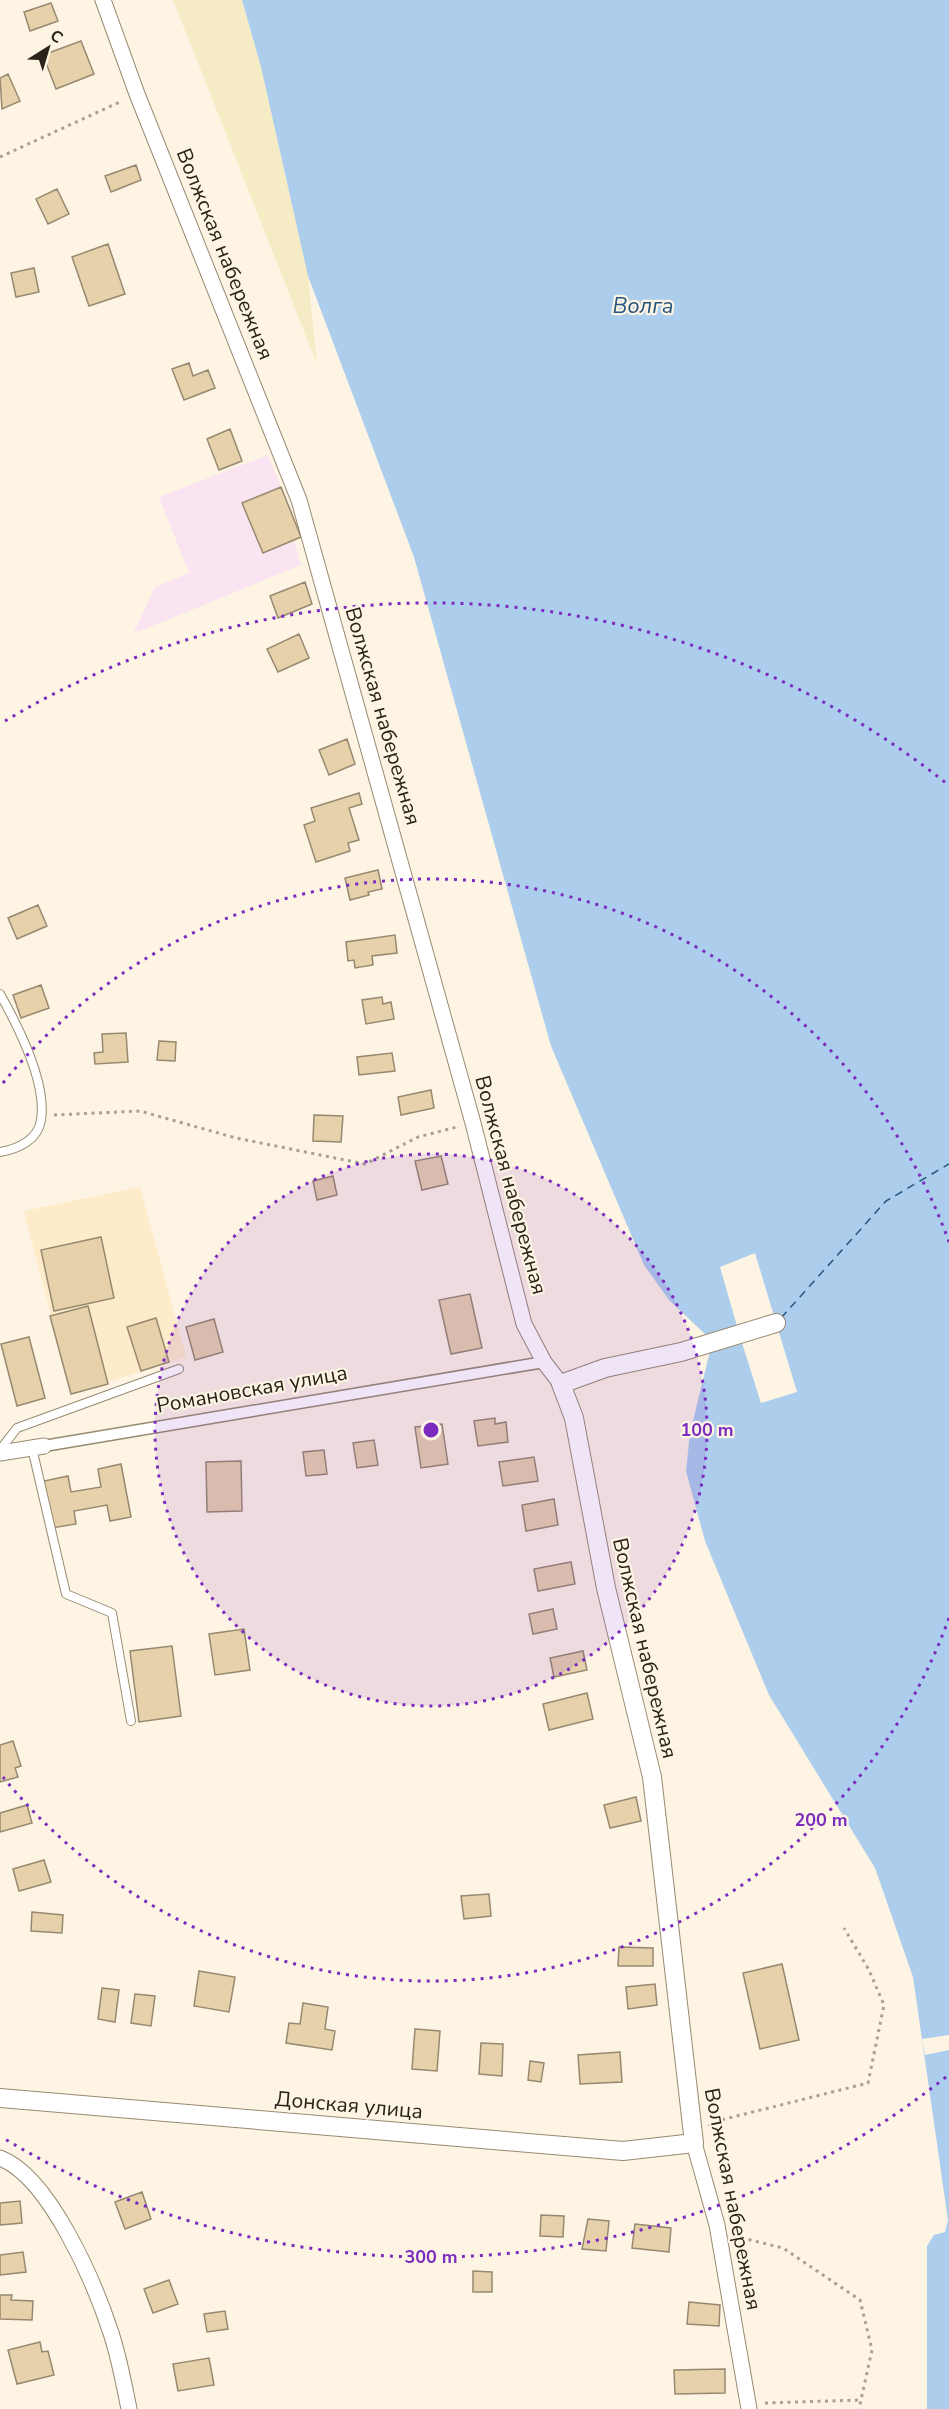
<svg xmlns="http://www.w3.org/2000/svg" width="949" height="2409" viewBox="0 0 949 2409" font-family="'Nunito Sans',sans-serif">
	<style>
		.commercial { fill: #fae4f1 }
		.built { fill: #feebc9 }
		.sand { fill: #f5ecc6 }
		.water { fill: #accdec }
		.pier { fill: #fdf4e4 }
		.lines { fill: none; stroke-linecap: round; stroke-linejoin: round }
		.ferry { stroke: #26567f; stroke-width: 1.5; stroke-dasharray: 8 6; stroke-linecap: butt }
		.building { fill: #e6d1ab; stroke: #978970; stroke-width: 1.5 }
		.service-casing { stroke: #988a71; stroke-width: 10 }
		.pedestrian-casing { stroke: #988a71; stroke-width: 13 }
		.minor-casing { stroke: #988a71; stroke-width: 17 }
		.tertiary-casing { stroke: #988a71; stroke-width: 20 }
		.path { stroke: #a8a093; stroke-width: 3; stroke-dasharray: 3 4.5; stroke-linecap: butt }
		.service { stroke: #fff; stroke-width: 8 }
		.pedestrian { stroke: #fff; stroke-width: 10 }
		.minor { stroke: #fff; stroke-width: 15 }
		.tertiary { stroke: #fff; stroke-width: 18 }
		.ring { fill: none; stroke: #7b2cbf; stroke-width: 3; stroke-dasharray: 3 6 }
		.labels { text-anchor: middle; stroke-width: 4.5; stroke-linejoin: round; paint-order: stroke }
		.street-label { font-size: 21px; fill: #292319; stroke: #fdf4e4 }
		.water-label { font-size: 22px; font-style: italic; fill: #26567f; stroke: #fdf4e4 }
		.centre { fill: #7b2cbf; stroke: #fdf4e4; stroke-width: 3 }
		.ring-label { font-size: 18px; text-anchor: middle; font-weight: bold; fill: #7b2cbf; stroke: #fdf4e4; stroke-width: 4.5; stroke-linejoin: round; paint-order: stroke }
	</style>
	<rect width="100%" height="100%" fill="#fdf4e4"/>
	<!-- commercial -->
	<path class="commercial" d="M268 455 301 537 294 540 301 565 133 634 155 587 189 573 159 497Z"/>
	<!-- built -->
	<path class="built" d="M140 1187 186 1357 71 1394 24 1211Z"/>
	<!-- sand -->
	<path class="sand" d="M173 0H242L261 67 308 276 317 364Z"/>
	<!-- water -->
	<path class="water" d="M242 0H949V2409H927V2246L934 2235 945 2232 948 2220 913 1977 875 1868 769 1695 705 1541 686 1471 690 1433 710 1351 706 1335 669 1300 644 1265 551 1046 414 557 308 276 261 67Z"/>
	<!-- pier -->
	<path class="pier" d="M755 1253 797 1392 761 1403 742 1343 712 1350 737 1326 720 1267Z
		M949 2035V2050L925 2055 922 2039Z"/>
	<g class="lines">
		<!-- ferry -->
		<path class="ferry" d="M781 1318 886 1201 949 1164"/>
	</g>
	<!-- building -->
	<path class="building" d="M51 3 58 21 30 31 24 12Z
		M81 41 94 74 56 89 43 55Z
		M8 74 20 101 2 109 0 78Z
		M136 165 141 180 111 192 105 176Z
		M57 189 69 214 48 224 36 199Z
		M108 244 125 294 89 306 72 257Z
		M34 268 39 292 16 297 11 273Z
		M189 363 193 376 208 370 215 388 184 400 172 369Z
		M230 429 242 461 219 470 207 439Z
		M281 487 301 537 263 553 242 503Z
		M305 582 312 604 278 618 270 596Z
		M299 634 309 658 278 672 267 649Z
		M347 739 355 764 329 775 319 750Z
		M359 793 362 804 349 808 359 840 348 843 350 851 316 862 304 825 315 821 311 808Z
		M378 870 382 889 368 892 369 895 350 900 345 878Z
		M38 905 47 926 17 939 8 918Z
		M395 935 397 953 372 956 373 965 355 968 354 960 348 961 346 942Z
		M41 985 49 1008 21 1018 13 995Z
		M382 997 383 1004 391 1002 394 1019 366 1024 362 1000Z
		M126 1033 128 1062 95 1064 94 1053 103 1052 102 1034Z
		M159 1041 176 1042 175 1061 157 1060Z
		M392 1053 395 1071 359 1075 357 1057Z
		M431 1090 434 1108 401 1115 398 1097Z
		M314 1115 343 1116 341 1142 313 1141Z
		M441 1156 448 1184 422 1190 415 1161Z
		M333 1176 337 1195 317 1200 313 1181Z
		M101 1237 114 1298 54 1311 41 1250Z
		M470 1294 482 1348 451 1354 439 1300Z
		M88 1306 108 1384 71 1394 50 1316Z
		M156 1318 169 1362 141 1371 127 1327Z
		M214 1319 223 1352 195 1360 186 1327Z
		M29 1337 45 1398 17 1406 1 1344Z
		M495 1418V1424L506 1422 508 1442 478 1446 474 1421Z
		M442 1424 448 1464 421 1468 415 1427Z
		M374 1440 378 1465 357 1468 353 1443Z
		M324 1450 327 1474 306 1476 303 1452Z
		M534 1457 538 1481 503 1486 499 1462Z
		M241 1461 242 1511 207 1512 206 1462Z
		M121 1464 131 1517 110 1521 107 1505 74 1511 76 1524 52 1528 44 1481 68 1476 71 1492 101 1487 98 1469Z
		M554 1499 558 1525 526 1531 522 1505Z
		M571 1562 575 1584 538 1591 534 1569Z
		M553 1609 557 1629 533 1634 529 1614Z
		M244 1629 250 1670 215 1675 209 1634Z
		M172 1646 181 1716 139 1722 130 1651Z
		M583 1651 587 1670 554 1677 550 1658Z
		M587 1693 593 1719 549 1730 543 1704Z
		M13 1741 21 1766 15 1768 18 1777 0 1782V1745Z
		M636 1797 641 1821 610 1828 604 1805Z
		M27 1805 32 1823 0 1832V1813Z
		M44 1860 51 1882 19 1891 13 1869Z
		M489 1894 491 1916 464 1919 461 1896Z
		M32 1912 63 1915 62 1933 31 1931Z
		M619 1947 653 1948V1966H618Z
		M782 1964 799 2040 760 2049 743 1973Z
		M199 1971 235 1977 229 2012 194 2006Z
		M655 1984 657 2005 628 2009 626 1987Z
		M102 1988 119 1990 115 2022 98 2019Z
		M135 1994 155 1996 151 2026 131 2023Z
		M303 2003 328 2007 325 2029 335 2031 332 2050 286 2043 289 2023 300 2024Z
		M415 2029 440 2031 437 2071 412 2069Z
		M481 2043 503 2044 502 2076 479 2074Z
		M620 2052 622 2082 580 2084 578 2055Z
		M530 2061 544 2063 541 2082 528 2080Z
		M142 2192 151 2219 125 2229 115 2202Z
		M20 2201 22 2223 0 2225V2203Z
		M541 2215 564 2216 563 2237 540 2236Z
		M588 2219 609 2221 606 2251 582 2249Z
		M635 2224 671 2228 669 2252 632 2248Z
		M23 2252 26 2272 0 2275V2255Z
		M473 2271 492 2272V2292H473Z
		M169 2280 178 2304 153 2313 144 2289Z
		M0 2295H12L11 2300 33 2301 32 2320 0 2319Z
		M689 2302 720 2305 719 2326 687 2324Z
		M225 2311 228 2329 207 2332 204 2314Z
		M40 2342 42 2352 48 2351 54 2375 17 2384 8 2350Z
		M209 2358 214 2385 178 2391 173 2364Z
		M725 2369V2393L675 2394 674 2370Z"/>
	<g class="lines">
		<!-- service casing -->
		<g class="service-casing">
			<path id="service" d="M0 994C18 1026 47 1083 41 1120 38 1140 18 1149 0 1152
				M32 1448 66 1594 112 1613 131 1721
				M0 1450 17 1428 179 1369"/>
		</g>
		<!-- pedestrian casing -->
		<g class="pedestrian-casing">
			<path id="pedestrian" d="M44 1446 544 1362"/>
		</g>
		<!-- minor casing -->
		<g class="minor-casing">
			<path id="minor" d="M103 0 137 94 299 500 473 1123 524 1324 544 1362 561 1384
				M0 1453 44 1446
				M694 2143 717 2225 749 2409
				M0 2158C50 2177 95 2284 111 2333 119 2357 124 2384 129 2409"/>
		</g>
		<!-- tertiary casing -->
		<g class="tertiary-casing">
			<path id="tertiary" d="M0 2098 623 2151 694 2143 652 1777 606 1588 574 1418 561 1384 605 1368 681 1352 776 1323"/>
		</g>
		<!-- path -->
		<path class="path" d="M0 157 122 101
			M54 1115 140 1111 236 1138 365 1164 418 1137 457 1127
			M709 2126 713 2122 868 2083 884 2005 869 1970 844 1928
			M734 2236 783 2248 860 2300 872 2350 859 2409
			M765 2403 861 2400"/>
		<!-- service -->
		<use href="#service" class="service"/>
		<!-- pedestrian -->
		<use href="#pedestrian" class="pedestrian"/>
		<!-- minor -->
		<use href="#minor" class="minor"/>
		<!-- tertiary -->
		<use href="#tertiary" class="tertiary"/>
	</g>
	<!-- distance rings -->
	<circle cx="431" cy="1430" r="276" fill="#7b2cbf" fill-opacity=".12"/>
	<g class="ring">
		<circle cx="431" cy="1430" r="276"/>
		<path d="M949 1618A551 551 0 0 1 3 1777M3 1083A551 551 0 0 1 949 1242"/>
		<path d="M946 2077A827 827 0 0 1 5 2139M5 721A827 827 0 0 1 946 783"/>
	</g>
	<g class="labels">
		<!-- street labels -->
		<g class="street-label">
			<text transform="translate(225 254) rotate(68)" y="7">Волжская набережная</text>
			<text transform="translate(383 716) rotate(74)" y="7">Волжская набережная</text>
			<text transform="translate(511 1185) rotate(75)" y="7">Волжская набережная</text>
			<text transform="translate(252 1389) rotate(-10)" y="7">Романовская улица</text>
			<text transform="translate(645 1648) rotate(77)" y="7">Волжская набережная</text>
			<text transform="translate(349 2105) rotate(5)" y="7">Донская улица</text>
			<text transform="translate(733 2199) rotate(79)" y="7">Волжская набережная</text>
		</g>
		<!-- water labels -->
		<g class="water-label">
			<text x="643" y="313">Волга</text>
		</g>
	</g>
	<circle cx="431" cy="1430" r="9" class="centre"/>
	<g class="ring-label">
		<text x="707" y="1436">100 m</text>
		<text x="821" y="1826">200 m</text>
		<text x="431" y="2263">300 m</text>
	</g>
	<!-- north arrow -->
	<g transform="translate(48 48) rotate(37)" stroke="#fdf4e4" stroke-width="4.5" paint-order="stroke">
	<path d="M0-4.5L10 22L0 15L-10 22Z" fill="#292319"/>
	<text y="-9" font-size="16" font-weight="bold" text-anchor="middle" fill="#292319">С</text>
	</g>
</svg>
